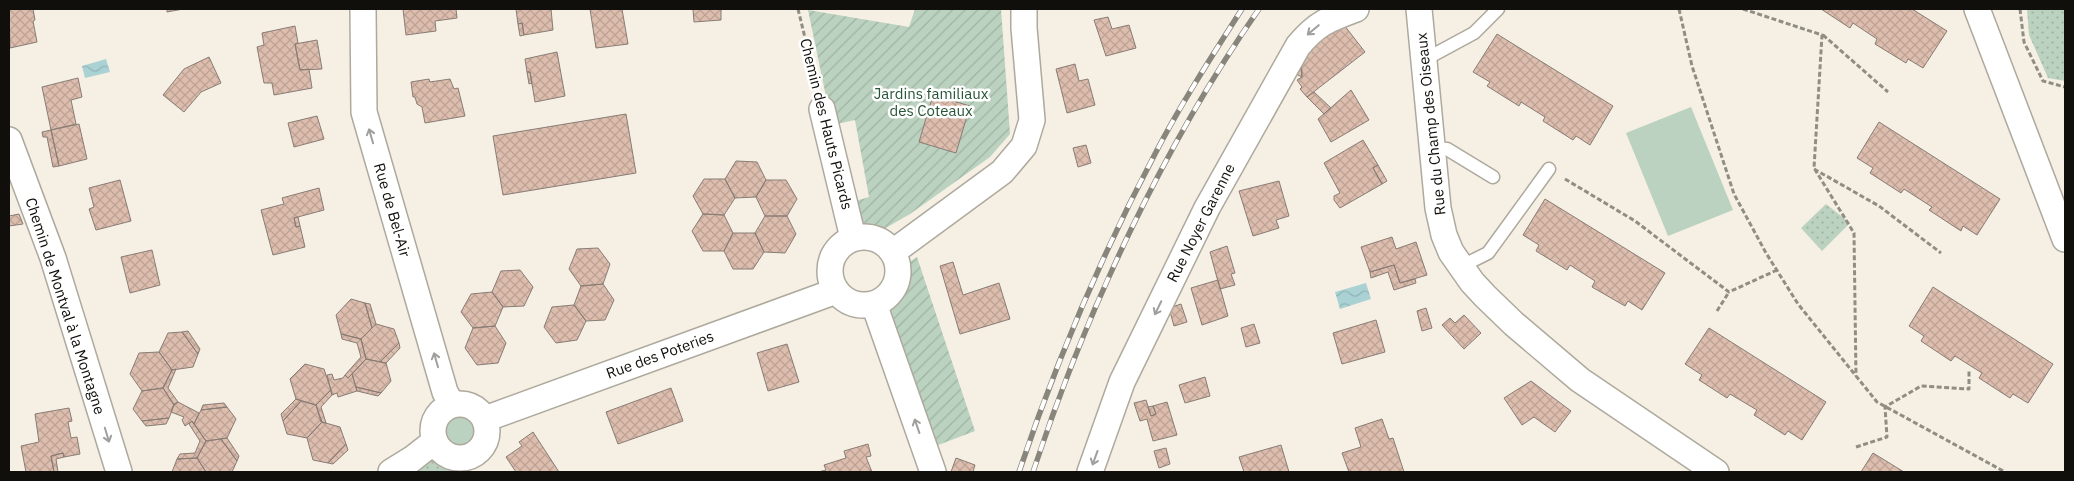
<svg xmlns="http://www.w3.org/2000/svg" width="2074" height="481" viewBox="0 0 2074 481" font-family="'IBM Plex Sans',sans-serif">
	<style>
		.grass { fill: #bad2bf }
		.park { fill: url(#park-dots) }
		.garden { fill: url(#garden-furrows) }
		.water { fill: url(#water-waves) }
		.building { fill: url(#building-cross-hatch); stroke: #887c75 }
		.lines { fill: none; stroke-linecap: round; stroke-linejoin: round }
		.lane-casing { stroke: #aea99d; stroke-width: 15 }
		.street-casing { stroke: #aea99d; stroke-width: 28 }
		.path { stroke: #908d84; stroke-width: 3; stroke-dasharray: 5 2.5; stroke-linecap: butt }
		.lane { stroke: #fff; stroke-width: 12 }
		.street { stroke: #fff; stroke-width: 25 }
		.rail-casing { stroke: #88857c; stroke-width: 5.5 }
		.rail { stroke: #fff; stroke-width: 4; stroke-dasharray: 11; stroke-linecap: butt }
		.oneway { stroke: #9f9f9d }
		.labels { text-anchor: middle; stroke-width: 5; stroke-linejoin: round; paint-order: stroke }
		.park-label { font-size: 15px; fill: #265435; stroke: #fff }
		.street-label { font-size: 15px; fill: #100f0b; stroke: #fff }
	</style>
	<defs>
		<pattern id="park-dots" width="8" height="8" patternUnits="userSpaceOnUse" patternTransform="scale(1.25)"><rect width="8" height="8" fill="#bad2bf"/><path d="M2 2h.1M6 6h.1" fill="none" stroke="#9fb3a3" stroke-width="1.8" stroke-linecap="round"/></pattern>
		<pattern id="garden-furrows" width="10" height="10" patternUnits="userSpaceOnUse" patternTransform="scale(1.25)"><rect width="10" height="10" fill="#bad2bf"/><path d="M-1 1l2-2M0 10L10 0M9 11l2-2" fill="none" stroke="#9fb3a3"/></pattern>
		<pattern id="water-waves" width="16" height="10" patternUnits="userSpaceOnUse" patternTransform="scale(1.25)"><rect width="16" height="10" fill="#aad2d5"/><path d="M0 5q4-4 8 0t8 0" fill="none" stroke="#91b3b6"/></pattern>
		<pattern id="building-cross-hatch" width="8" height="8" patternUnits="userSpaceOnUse" patternTransform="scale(1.25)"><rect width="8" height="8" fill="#ddbeae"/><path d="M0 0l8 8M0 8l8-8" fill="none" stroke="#bda294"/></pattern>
	</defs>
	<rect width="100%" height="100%" fill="#f5f0e3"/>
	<!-- grass -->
	<path class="grass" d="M1691 107 1733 210 1668 236 1626 133Z
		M443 431a16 16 0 1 1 32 0a16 16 0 1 1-32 0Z"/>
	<!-- park -->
	<path class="park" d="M2027 9H2065V81L2048 78 2029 35Z
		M1826 204 1850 223 1822 251 1801 228Z
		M431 455C441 465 451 470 466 469L468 472H404Z"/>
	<!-- garden -->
	<path class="garden" d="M915 9H1001L1010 134 990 157 910 214 877 233 861 227 852 202 869 197 855 120 832 125 808 10 909 27Z
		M917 257 975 431 933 447 886 307 901 283 904 266Z"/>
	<!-- water -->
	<path class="water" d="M106 59 110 72 85 78 82 66Z
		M1366 283 1371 299 1340 309 1335 292Z"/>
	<!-- building -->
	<path class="building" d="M9 9H33L35 20 33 21 37 42 10 48Z
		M167 9H183L167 12Z
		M403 9H456L457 18 435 21 436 31 406 35Z
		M516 9H551L553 30 524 35 522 23 518 24Z
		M590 9H622L628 44 596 48Z
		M693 9H721V20L694 22Z
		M1821 9H1912L1947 31 1923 68 1908 59 1906 63 1875 44 1877 39 1853 23 1850 28Z
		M1108 17 1112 29 1129 25 1136 48 1106 56 1094 20Z
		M522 23 524 35 520 36 518 24Z
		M1344 25 1365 52 1307 97 1300 89 1302 87 1297 80 1302 77 1301 55 1335 28Z
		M295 26 298 43 295 44 300 70 309 69 312 88 274 95 272 83H264L257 47 264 45 262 33Z
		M1497 34 1613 106 1590 145 1576 136 1573 140 1543 121 1545 117 1521 102 1519 106 1487 86 1490 82 1473 72Z
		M317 40 322 69 300 70 295 44Z
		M557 52 565 96 535 102 530 72H527L525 59Z
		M1301 55 1302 77 1292 72Z
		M209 57 221 83 201 92 184 112 163 95 184 69Z
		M1075 64 1079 81 1088 79 1095 105 1067 113 1056 69Z
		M527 72H530L532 83 529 84Z
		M78 78 82 97 71 100 76 124 51 130 42 87Z
		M429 79 430 82 450 79 454 89 458 88 465 116 425 123 422 107 417 104 415 97H413L411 82Z
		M1351 90 1369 120 1331 142 1318 119Z
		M1314 92 1331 108 1324 114 1307 97Z
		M933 95 970 106 956 153 919 142Z
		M626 114 636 173 503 195 493 136Z
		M317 116 324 139 294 147 288 123Z
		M1879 122 2000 199 1977 235 1963 226 1961 231 1929 210 1932 207 1904 189 1901 193 1870 173 1873 168 1857 158Z
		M79 124 87 159 59 166 51 130Z
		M51 130 59 166 53 167 47 137H43L42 132Z
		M1363 140 1378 165 1373 168 1382 184 1340 208 1334 200V196L1340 193 1324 163Z
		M1086 145 1091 163 1078 167 1073 148Z
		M736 161 757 162 766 180 756 197 735 198 725 179Z
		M1378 165 1387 181 1382 184 1373 168Z
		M704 179H725L735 198 724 215 703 214 693 196Z
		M120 180 131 221 96 230 89 209 94 207 89 188Z
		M766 180H786L797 199 787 216H765L756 197Z
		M1279 181 1289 216 1276 220 1279 228 1253 236 1239 191Z
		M319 188 324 210 294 218 296 227 300 226 305 247 273 255 261 210 284 204 282 198Z
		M1545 199 1665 273 1642 310 1628 301 1625 306 1592 287 1595 281 1570 265 1567 270 1536 251 1539 245 1523 235Z
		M19 214 23 224 9 226V216Z
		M703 214 724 215 733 233 724 251H703L692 231Z
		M765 216H787L796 234 785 253 764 252 755 233Z
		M298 217 300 226 296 227 294 218Z
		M733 233H755L764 252 753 269H733L724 251Z
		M1392 237 1396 249 1416 242 1427 275 1400 283 1394 265 1370 272 1361 247Z
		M1227 246 1235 273 1231 274 1235 285 1220 289 1210 252Z
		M598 248 610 264 603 284 581 286 569 269 577 249Z
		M152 250 160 285 130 293 121 257Z
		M953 262 963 295 999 283 1010 319 960 334 940 266Z
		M1394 265 1400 283 1415 279 1416 283 1394 290 1388 272 1371 278 1370 272Z
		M520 270 533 287 524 306 503 307 492 292 501 271Z
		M1218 280 1228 316 1202 325 1191 288Z
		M603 284 614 300 605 320 586 321 574 305 581 286Z
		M1933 287 2053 364 2028 403 2013 394 2010 398 1979 378 1982 373 1955 356 1951 361 1921 341 1924 336 1909 326Z
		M492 292 503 307 495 326 473 328 461 312 471 294Z
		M351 299 365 303 372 328 361 339 341 334 336 315Z
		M365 303 370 304 376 324 372 328Z
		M1181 304 1187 322 1174 326 1169 308Z
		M574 305 586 321 577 340 556 343 544 327 552 307Z
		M1426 308 1432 328 1422 331 1417 311Z
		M1464 315 1481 333 1464 349 1442 325 1450 318 1455 323Z
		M1376 320 1385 352 1342 364 1333 333Z
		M376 324 394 329 399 343 380 362 366 359 361 339Z
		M1254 324 1260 343 1246 347 1241 328Z
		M495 326 506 343 498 363 477 365 465 348 473 328Z
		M1709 328 1826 402 1802 440 1788 431 1785 435 1754 415 1757 410 1730 394 1727 398 1699 380 1702 375 1685 364Z
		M188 331 200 349 198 354 182 332Z
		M182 332 198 354 193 367 172 370 159 352 168 333Z
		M341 334 361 339 366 359 348 378 345 375 361 357 357 343 342 339Z
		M399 343 400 348 386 363 380 362Z
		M787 344 799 382 768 391 757 353Z
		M159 352 172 370 163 388 142 391 130 374 139 353Z
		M366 359 386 363 391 381 381 393 356 387 352 374Z
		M305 364 324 369 331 390 316 405 296 399 290 379Z
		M176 369 168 388 178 402 174 405 163 388 172 370Z
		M332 374 334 380 343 378 345 375 348 378 352 374 357 391 338 397 337 393 332 395 327 375Z
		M1205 377 1210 396 1185 403 1179 385Z
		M1531 381 1571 411 1555 432 1534 417 1522 425 1504 398Z
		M356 387 381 393 378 396 357 391Z
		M163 388 174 405 169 418 142 421 133 409 142 391Z
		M671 388 683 421 618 444 606 412Z
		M331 390 332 395 321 407 326 423 321 422 316 405Z
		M296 399 301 401 283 421 281 414Z
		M1146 400 1151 416 1156 414 1153 406 1167 402 1177 435 1153 441 1147 419 1140 421 1134 403Z
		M301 401 316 405 322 422 307 438 287 434 283 421Z
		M178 402 199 413 194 424 192 421 185 426 182 420 184 417 171 412 174 404Z
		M224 403 227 407 201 410 203 405Z
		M1153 406 1156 414 1151 416 1148 407Z
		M227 407 236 419 227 438 206 441 194 424 201 410Z
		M69 408 72 421 68 422 71 438 77 437 80 454 64 457 63 453 51 456 54 472H26L21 446 39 442 35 414Z
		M169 418 166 424 146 426 142 421Z
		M1382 419 1389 439 1393 438 1404 472H1349L1342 453 1361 447 1355 428Z
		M192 421 206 441 197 458 177 459 180 454 195 453 200 441 189 424Z
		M322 422 340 427 346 444 328 463 313 460 307 438Z
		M533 432 559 472H516L506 457 522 446 519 442Z
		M227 438 239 456 237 461 221 439Z
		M221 439 237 461 232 472H206L197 458 206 441Z
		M346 444 348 450 333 464 328 463Z
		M868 444 871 456 866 457 872 472H818L826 470 824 465 846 458 844 451Z
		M1281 445 1289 472H1244L1239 457Z
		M1166 448 1170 464 1159 468 1154 451Z
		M63 453 64 457 56 459 58 472H54L51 456Z
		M1873 453 1904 472H1861Z
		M197 458 206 472H172L177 459Z
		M956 458 975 465 973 472H951Z"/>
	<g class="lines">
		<!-- lane casing -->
		<g class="lane-casing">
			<path id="lane" d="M1424 60 1474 33 1498 9
				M1432 148 1447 149 1493 177
				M1460 267 1488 253 1549 169"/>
		</g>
		<!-- street casing -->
		<g class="street-casing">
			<path id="street" d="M363 9 364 112 445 392 452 405
				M1419 9 1438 208 1444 235 1451 252 1472 282 1485 296 1514 324 1580 380 1716 472
				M1977 9 2065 239
				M822 109 853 238
				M9 140 53 258 119 472
				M830 271a34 34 0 1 1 68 0a34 34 0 1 1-68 0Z
				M893 252 1002 172 1024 146 1032 120 1024 28V9
				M874 304 933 472
				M433 431a27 27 0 1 1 54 0a27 27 0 1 1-54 0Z
				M485 419 836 291
				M391 472 412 459 435 441
				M1090 472 1122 382 1207 208 1298 46C1317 23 1329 19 1356 9"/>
		</g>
		<!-- path -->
		<path class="path" d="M798 9 817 87
			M1679 9 1692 66 1734 194 1766 253 1798 304 1877 402 2005 472
			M1743 9 1822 35 1814 168 1854 233 1856 376
			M2020 9 2024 42 2043 81 2065 87
			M1823 35 1888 92
			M1814 169 1879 206 1941 253
			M1565 179 1635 221 1729 292 1777 270
			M1717 311 1729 292
			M1856 447 1887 437 1885 407 1921 386 1969 389V371"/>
		<!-- lane -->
		<use href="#lane" class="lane"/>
		<!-- street -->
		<use href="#street" class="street"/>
		<!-- rail casing -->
		<g class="rail-casing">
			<path id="rail" d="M1019 472C1056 362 1102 254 1156 152 1182 102 1212 56 1242 9
				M1033 472C1086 312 1162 148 1259 9"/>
		</g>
		<!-- rail -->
		<use href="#rail" class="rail"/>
	</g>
	<!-- one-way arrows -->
	<defs><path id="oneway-shaft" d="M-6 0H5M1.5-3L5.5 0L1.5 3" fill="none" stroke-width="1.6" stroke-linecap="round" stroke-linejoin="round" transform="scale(1.25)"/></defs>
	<g class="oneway">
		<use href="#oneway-shaft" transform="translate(1313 30) rotate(140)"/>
		<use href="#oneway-shaft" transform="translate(371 136) rotate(-106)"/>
		<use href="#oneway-shaft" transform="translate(1158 308) rotate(116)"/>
		<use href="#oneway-shaft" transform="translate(436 360) rotate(-106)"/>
		<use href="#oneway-shaft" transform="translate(917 426) rotate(-109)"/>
		<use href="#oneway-shaft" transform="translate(107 435) rotate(73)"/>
		<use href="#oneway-shaft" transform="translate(1095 458) rotate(110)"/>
	</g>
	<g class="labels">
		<!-- park labels -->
		<g class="park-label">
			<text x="931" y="99">Jardins familiaux<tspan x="931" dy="17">des Coteaux</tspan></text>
		</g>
		<!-- street labels -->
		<g class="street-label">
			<text transform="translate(826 124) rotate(76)" y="5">Chemin des Hauts Picards</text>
			<text transform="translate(1431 124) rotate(-96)" y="5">Rue du Champ des Oiseaux</text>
			<text transform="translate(392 210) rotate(74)" y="5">Rue de Bel-Air</text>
			<text transform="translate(1201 223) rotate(-63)" y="5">Rue Noyer Garenne</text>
			<text transform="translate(65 306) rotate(72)" y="5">Chemin de Montval à la Montagne</text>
			<text transform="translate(660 355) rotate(-20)" y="5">Rue des Poteries</text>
		</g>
	</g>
	<!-- border -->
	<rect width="2074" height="481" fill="none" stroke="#100f0b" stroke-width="20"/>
</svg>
